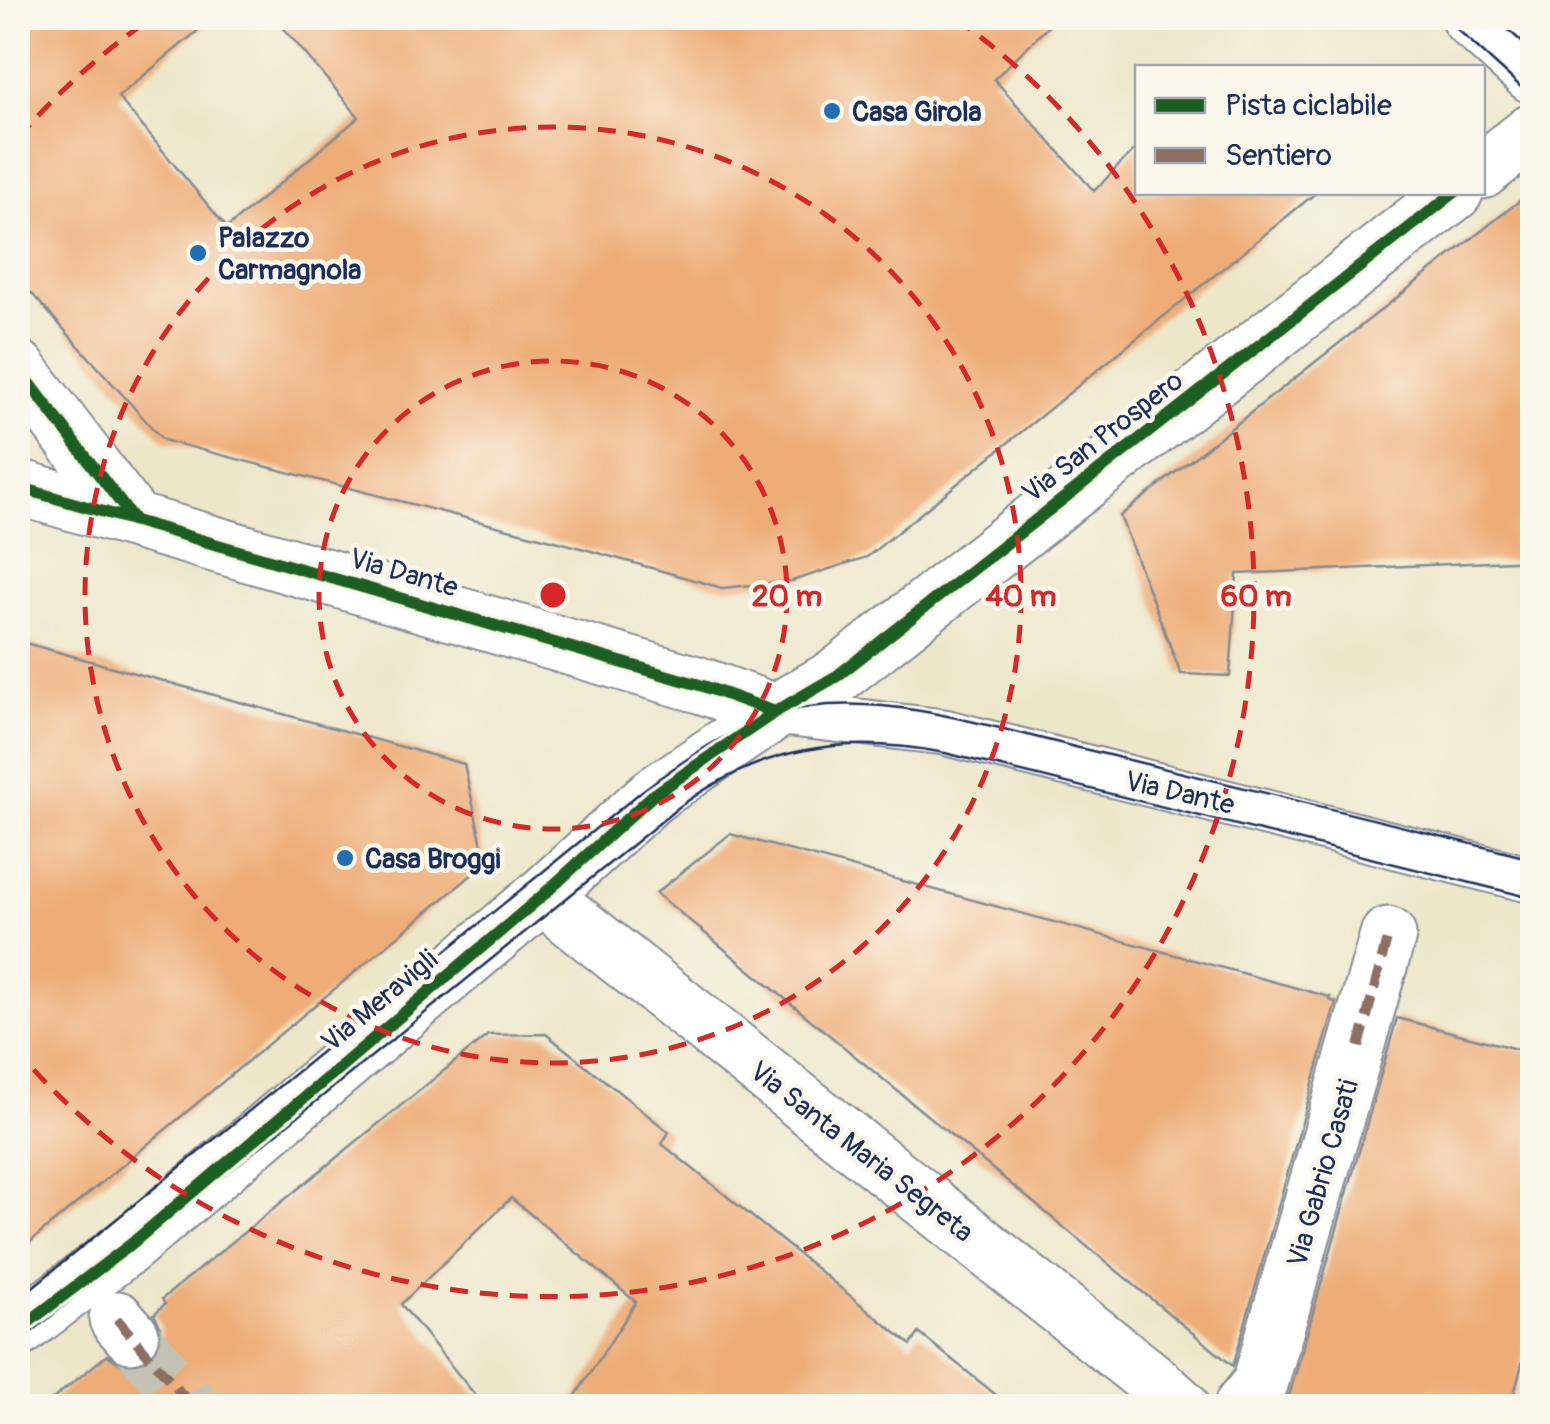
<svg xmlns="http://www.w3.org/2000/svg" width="1550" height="1424" viewBox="0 0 1550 1424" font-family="Pangolin,sans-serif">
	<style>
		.building { fill: #eead78 }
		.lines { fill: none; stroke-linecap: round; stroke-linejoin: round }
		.street-tunnel { stroke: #c3c2b4; stroke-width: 55; stroke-dasharray: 55 28; stroke-linecap: butt }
		.lane-casing { stroke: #848b94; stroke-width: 49 }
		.street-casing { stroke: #848b94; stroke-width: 59 }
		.lane { stroke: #fff; stroke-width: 45 }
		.street { stroke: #fff; stroke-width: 55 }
		.tram { stroke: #1b2f5e; stroke-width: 2.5 }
		.quiet { stroke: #8d6e63; stroke-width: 10; stroke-dasharray: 20 10; stroke-linecap: butt }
		.cycleway-casing { stroke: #fbf7ec; stroke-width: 19 }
		.cycleway { stroke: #1b5e20; stroke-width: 12 }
		.ring { fill: none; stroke: #d62828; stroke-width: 5; stroke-dasharray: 18 12 }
		.poi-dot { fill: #1f6fb2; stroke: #fbf7ec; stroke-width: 4 }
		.labels { text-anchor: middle; stroke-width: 9; stroke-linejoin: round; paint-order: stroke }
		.poi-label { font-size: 28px; font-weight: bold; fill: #1b2f5e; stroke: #fbf7ec; text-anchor: start }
		.street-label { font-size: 28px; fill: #1b2f5e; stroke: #fbf7ec }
		.centre { fill: #d62828; stroke: #fbf7ec; stroke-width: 5 }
		.ring-label { font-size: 30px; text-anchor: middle; font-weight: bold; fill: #d62828; stroke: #fbf7ec; stroke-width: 9; stroke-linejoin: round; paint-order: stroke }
	</style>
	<rect width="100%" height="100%" fill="#fbf7ec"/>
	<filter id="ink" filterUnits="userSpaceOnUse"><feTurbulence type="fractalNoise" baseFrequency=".01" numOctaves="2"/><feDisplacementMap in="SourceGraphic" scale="20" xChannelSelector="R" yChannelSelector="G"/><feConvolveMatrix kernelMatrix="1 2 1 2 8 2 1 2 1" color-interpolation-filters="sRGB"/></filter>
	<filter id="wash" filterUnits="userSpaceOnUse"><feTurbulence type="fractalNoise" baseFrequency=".0048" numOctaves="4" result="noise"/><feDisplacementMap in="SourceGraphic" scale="40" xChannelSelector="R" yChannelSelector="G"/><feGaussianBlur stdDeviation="2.25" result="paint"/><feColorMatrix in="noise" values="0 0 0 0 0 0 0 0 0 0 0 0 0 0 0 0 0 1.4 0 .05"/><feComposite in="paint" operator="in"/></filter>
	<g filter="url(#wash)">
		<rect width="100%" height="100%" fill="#ede7ca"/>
		<g id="blocks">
			<!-- building -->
			<path class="building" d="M18 18H213L118 97 227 228 359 117 275 18H1057L994 79 1094 191 1138 146V192H1317L867 557 792 581 722 588 563 543 163 440 18 278Z
				M1532 191V560L1237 574 1230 676 1181 674 1120 516Z
				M18 641 464 764 486 863 18 1252Z
				M730 834 1330 997 1329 1000 1336 1002 1233 1366 656 893Z
				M1397 1018 1532 1053V1324L1511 1406H1282L1290 1393Z
				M546 1034 669 1132 662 1144 911 1345 919 1333 1010 1406H569L636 1302 511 1198 401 1304 484 1406H44L107 1355 122 1365H138L151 1359 161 1344V1328L154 1314 165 1304 162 1299 488 1035Z"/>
		</g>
	</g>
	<g filter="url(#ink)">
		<use href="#blocks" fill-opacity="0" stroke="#848b94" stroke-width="2.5"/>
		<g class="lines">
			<!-- street-tunnel -->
			<path class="street-tunnel" d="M131 1335 192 1406"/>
			<!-- lane casing -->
			<g class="lane-casing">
				<path id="lane" d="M775 712 944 732 1532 880"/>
			</g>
			<!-- street casing -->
			<g class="street-casing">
				<path id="street" d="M1469 18 1532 75
					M1482 171 1532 132
					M18 368 133 519
					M18 487 703 686 775 712
					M542 896 1153 1381 1181 1406
					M117 1319 131 1335
					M18 1330 130 1245 542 896 652 796 775 712 837 676 1455 192
					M1242 1406 1260 1384 1388 935"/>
			</g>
			<!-- lane -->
			<use href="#lane" class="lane"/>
			<!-- street -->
			<use href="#street" class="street"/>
			<!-- tram -->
			<path class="tram" d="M1445 18 1532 97
				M1495 18 1532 51
				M18 1299 642 791C693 753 745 717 809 707 900 695 997 729 1084 749 1234 785 1383 821 1532 859
				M18 1343 679 807C762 746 845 734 945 753L1532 898"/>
			<!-- quiet -->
			<path class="quiet" d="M1359 1047 1388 935
				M117 1319 192 1406"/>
			<!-- cycleway casing -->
			<g class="cycleway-casing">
				<path id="cycleway" d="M18 368 133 519
					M18 487 703 686 775 712
					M18 1330 130 1245 542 896 652 796 775 712 837 676 1455 192"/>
			</g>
			<!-- cycleway -->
			<use href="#cycleway" class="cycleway"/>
		</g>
	</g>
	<!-- distance rings -->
	<g class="ring">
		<circle cx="553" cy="595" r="234"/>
		<circle cx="553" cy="595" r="468"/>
		<path d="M18 138A703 703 0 0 1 150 19M956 19A703 703 0 1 1 18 1052"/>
	</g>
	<!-- markers -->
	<g class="poi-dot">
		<circle cx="832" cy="111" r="10"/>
		<circle cx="198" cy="253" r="10"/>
		<circle cx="345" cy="858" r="10"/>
	</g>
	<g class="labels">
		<!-- poi labels -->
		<g class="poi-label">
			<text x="852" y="121">Casa Girola</text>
			<text x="218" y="247">Palazzo<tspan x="218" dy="32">Carmagnola</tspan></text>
			<text x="365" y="868">Casa Broggi</text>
		</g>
		<!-- street labels -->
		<g class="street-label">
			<text transform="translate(1102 436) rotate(-38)" y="10">Via San Prospero</text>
			<text transform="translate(404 572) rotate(16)" y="10">Via Dante</text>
			<text transform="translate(1180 792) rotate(13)" y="10">Via Dante</text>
			<text transform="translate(379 1000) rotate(-40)" y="10">Via Meravigli</text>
			<text transform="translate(862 1151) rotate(38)" y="10">Via Santa Maria Segreta</text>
			<text transform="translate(1322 1173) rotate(-74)" y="10">Via Gabrio Casati</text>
		</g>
	</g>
	<circle cx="553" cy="595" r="15" class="centre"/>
	<g class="ring-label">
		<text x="787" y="606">20 m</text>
		<text x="1021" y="606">40 m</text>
		<text x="1256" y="606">60 m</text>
	</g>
	<!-- margin -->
	<rect width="1550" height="1424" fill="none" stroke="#fbf7ec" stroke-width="60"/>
	<!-- legend -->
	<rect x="1135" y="65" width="350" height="130" fill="#fbf7ec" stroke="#a1a7b3" stroke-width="2.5"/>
	<rect x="1155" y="98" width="50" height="15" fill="#1b5e20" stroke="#a1a7b3" stroke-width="2.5"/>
	<text x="1225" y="115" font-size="30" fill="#1b2f5e">Pista ciclabile</text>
	<rect x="1155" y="148" width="50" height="15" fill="#8d6e63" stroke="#a1a7b3" stroke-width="2.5"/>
	<text x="1225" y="165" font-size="30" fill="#1b2f5e">Sentiero</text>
</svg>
